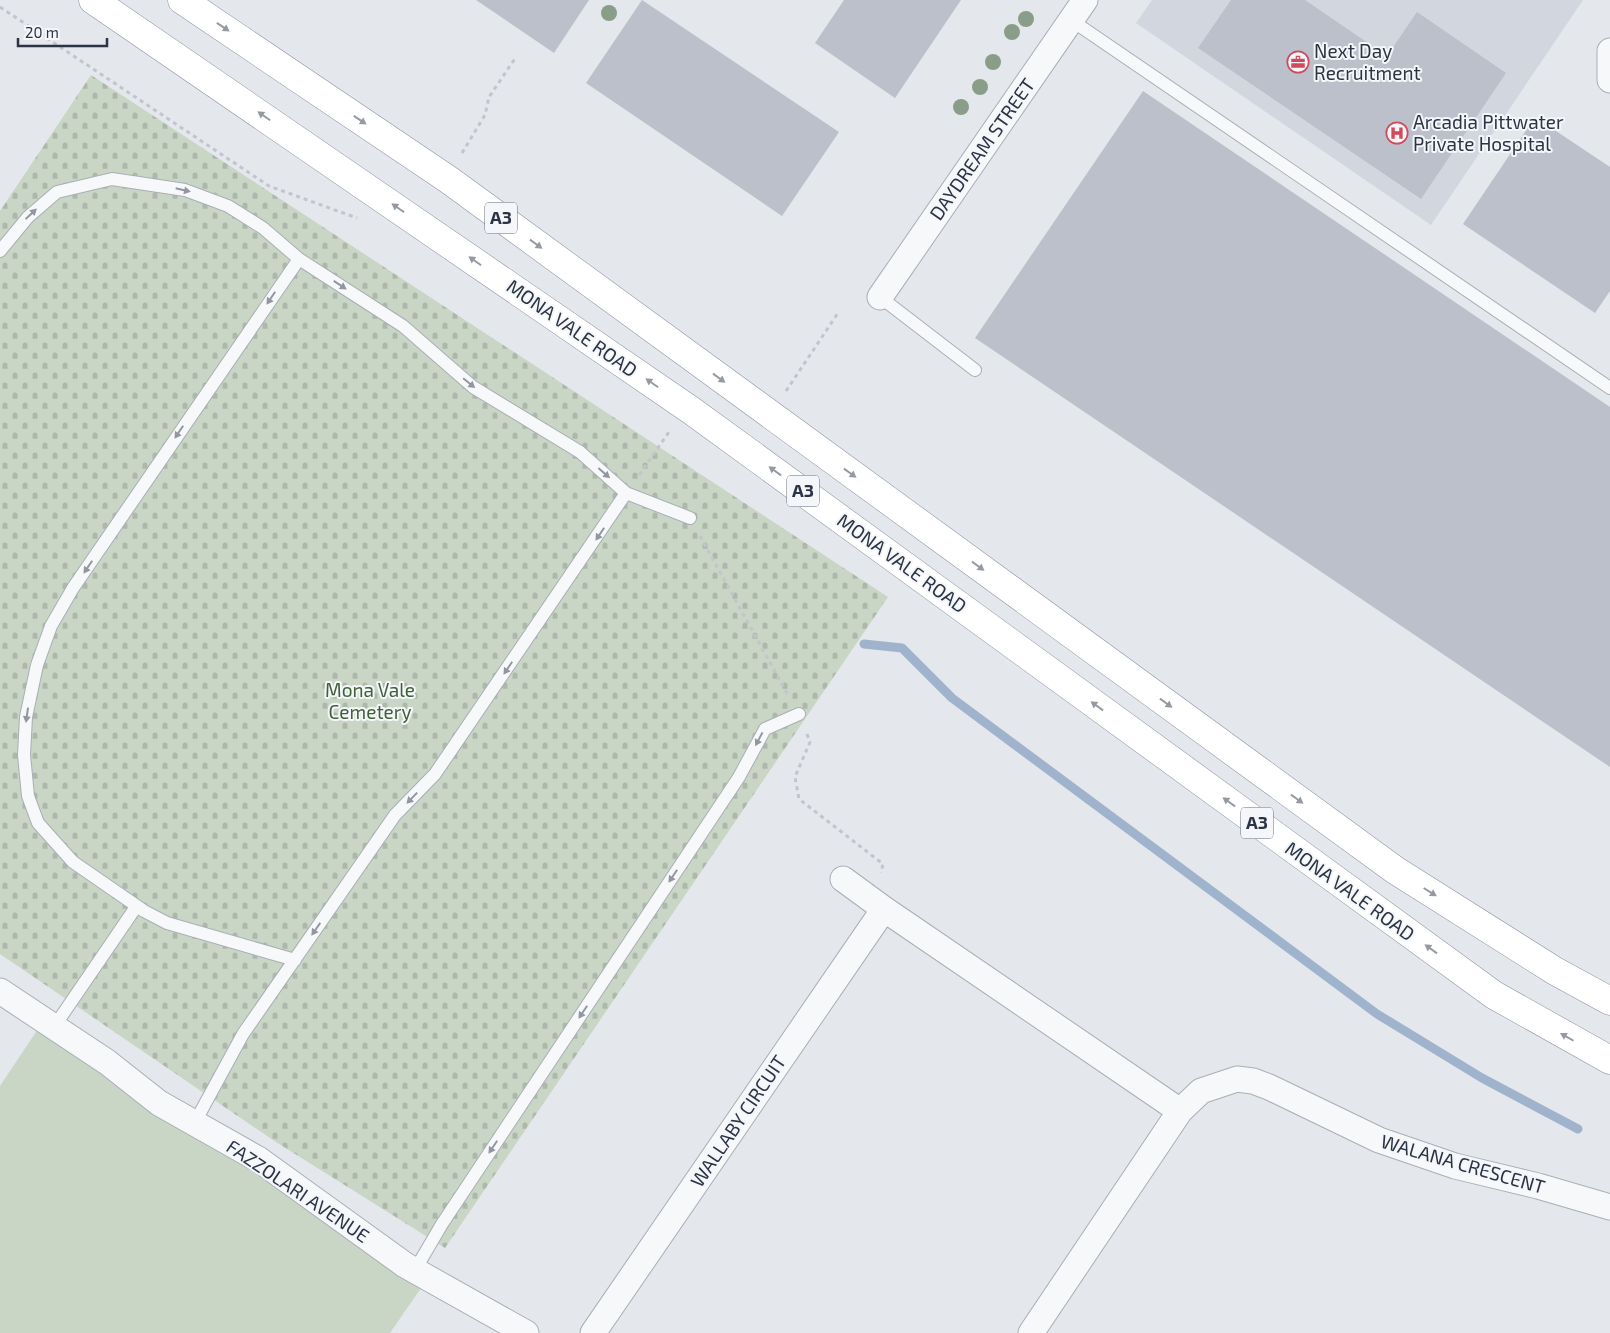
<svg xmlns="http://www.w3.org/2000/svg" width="1610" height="1333" viewBox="0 0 1610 1333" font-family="'Exo 2',sans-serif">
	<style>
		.built { fill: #d2d6de }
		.cemetery { fill: url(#cemetery-stones) }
		.park { fill: #c9d6c5 }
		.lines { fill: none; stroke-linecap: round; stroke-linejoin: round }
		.stream { stroke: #9fb4cc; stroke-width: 9 }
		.building { fill: #bbc0ca }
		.service-casing { stroke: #a9aeb7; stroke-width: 14 }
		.minor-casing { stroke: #a9aeb7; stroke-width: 27 }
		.trunk-casing { stroke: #8b94a3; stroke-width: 29 }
		.path { stroke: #c2c5cb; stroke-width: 3; stroke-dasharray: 4 4; stroke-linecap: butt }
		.service { stroke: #f7f8fa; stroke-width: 12 }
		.minor { stroke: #f7f8fa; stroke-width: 25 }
		.trunk { stroke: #fff; stroke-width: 28 }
		.tree { fill: #899d89 }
		.oneway { fill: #959aa2 }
		.oneway2 { fill: #9196a0 }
		.labels { text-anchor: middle; stroke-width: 4; stroke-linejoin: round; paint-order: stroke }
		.shield { fill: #f4f6f9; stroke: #676e7b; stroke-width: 1 }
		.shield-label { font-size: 18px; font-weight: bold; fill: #2b3445 }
		.poi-label { font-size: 19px; fill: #2b3445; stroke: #f4f6f9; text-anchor: start }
		.street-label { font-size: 19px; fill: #2b3445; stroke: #f4f6f9 }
		.park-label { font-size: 19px; fill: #3f6138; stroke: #f4f6f9 }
	</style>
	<defs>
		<pattern id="cemetery-stones" width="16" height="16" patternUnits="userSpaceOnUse" patternTransform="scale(1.25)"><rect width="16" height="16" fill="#c9d6c5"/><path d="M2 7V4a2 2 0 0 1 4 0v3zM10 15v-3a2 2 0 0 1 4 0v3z" fill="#adb8ab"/></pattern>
	</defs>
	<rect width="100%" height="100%" fill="#e4e7ec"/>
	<!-- built -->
	<path class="built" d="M1152 0H1583L1431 225 1136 23Z"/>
	<!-- cemetery -->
	<path class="cemetery" d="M91 75 888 597 445 1248 276 1142 0 954V211Z"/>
	<!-- park -->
	<path class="park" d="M40 1026 421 1288 390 1333H0V1086Z"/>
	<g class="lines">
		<!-- stream -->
		<path class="stream" d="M864 644 902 648 952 698 1377 1014 1482 1078 1578 1129"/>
	</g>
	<!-- building -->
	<path class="building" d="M476 0H589L554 53Z
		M642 0 839 132 782 216 586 83Z
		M844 0H961L895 98 815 43Z
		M1231 0H1305L1387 56 1417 12 1506 73 1421 199 1198 48Z
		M1143 91 1610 407V767L975 338Z
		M1535 117 1610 167V291L1595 313 1463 224Z"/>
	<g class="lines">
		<!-- service casing -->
		<g class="service-casing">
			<path id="service" d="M1071 20 1610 388
				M0 251 28 217 57 192 112 179 185 190 228 206 263 228 299 259 403 326 473 387 580 452 626 493 690 518
				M880 297 975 370
				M295 960 167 923 144 911 73 862 38 823 28 796 24 755 26 717 37 665 51 626 73 588 299 259
				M54 1027 136 907
				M194 1124 243 1034 395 815 435 774 626 493
				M415 1270 442 1224 739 777 765 729 799 714"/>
		</g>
		<!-- minor casing -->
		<g class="minor-casing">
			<path id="minor" d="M1610 51V80
				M880 297 1085 0
				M843 879 884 909 1180 1111
				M0 991 107 1062 159 1103 258 1159 405 1265 526 1333
				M593 1333 884 909
				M1031 1333 1180 1111 1201 1091 1237 1079 1253 1081 1269 1087 1379 1140 1455 1166 1538 1186 1610 1207"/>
		</g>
		<!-- trunk casing -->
		<g class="trunk-casing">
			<path id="trunk" d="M93 0 692 411 1494 995 1610 1060
				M182 0 449 180 1395 870 1555 971 1610 1001"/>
		</g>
		<!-- path -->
		<path class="path" d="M0 7 269 186 357 218
			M462 153 485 115 489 97 516 57
			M786 391 838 313
			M639 475 669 432
			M700 536 788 695
			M807 734 810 742 795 777 799 799 883 864 881 873"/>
		<!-- service -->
		<use href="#service" class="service"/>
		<!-- minor -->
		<use href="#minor" class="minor"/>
		<!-- trunk -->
		<use href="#trunk" class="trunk"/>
	</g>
	<!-- trees -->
	<g class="tree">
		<circle cx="609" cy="13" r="8"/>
		<circle cx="1026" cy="19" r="8"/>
		<circle cx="1012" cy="32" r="8"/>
		<circle cx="993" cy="62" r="8"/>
		<circle cx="980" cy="87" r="8"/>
		<circle cx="961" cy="107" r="8"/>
	</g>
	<!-- one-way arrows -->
	<defs><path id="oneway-solid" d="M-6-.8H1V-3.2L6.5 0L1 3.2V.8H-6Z" transform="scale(1.25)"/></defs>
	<g class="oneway">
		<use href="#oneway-solid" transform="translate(223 27) rotate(34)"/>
		<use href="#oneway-solid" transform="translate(264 116) rotate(-145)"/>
		<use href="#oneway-solid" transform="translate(360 120) rotate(34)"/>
		<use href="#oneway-solid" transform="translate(398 208) rotate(-145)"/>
		<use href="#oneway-solid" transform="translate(536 244) rotate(36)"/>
		<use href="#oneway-solid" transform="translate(475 261) rotate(-145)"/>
		<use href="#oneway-solid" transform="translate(719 378) rotate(36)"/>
		<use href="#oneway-solid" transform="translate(652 383) rotate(-145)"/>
		<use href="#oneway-solid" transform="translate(775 471) rotate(-144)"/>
		<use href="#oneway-solid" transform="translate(850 473) rotate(36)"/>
		<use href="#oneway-solid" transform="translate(978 566) rotate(36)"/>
		<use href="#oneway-solid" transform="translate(1166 703) rotate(36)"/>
		<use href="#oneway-solid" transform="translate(1097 706) rotate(-144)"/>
		<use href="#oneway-solid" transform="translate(1297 799) rotate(36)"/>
		<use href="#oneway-solid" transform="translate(1229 802) rotate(-144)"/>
		<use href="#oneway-solid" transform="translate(1430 892) rotate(32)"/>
		<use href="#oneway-solid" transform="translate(1431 949) rotate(-144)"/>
		<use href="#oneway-solid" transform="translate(1567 1037) rotate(-150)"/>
	</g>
	<g class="oneway2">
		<use href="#oneway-solid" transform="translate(183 190) rotate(13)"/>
		<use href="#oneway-solid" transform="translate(31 214) rotate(-43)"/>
		<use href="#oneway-solid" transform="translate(340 285) rotate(33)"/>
		<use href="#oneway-solid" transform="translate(271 298) rotate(124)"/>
		<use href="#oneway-solid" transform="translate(469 383) rotate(39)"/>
		<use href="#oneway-solid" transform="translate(179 432) rotate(124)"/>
		<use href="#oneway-solid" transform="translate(604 473) rotate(41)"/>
		<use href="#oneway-solid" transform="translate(600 534) rotate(124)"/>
		<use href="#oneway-solid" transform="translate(88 567) rotate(124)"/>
		<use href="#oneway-solid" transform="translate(508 668) rotate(124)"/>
		<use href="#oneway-solid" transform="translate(27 715) rotate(98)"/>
		<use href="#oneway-solid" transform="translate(759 739) rotate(118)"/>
		<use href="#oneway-solid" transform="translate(412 798) rotate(134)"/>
		<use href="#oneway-solid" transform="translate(673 876) rotate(124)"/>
		<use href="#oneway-solid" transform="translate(316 929) rotate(125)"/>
		<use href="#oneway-solid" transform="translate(583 1012) rotate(124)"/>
		<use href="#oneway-solid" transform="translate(493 1147) rotate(124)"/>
	</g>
	<!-- icons -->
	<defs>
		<g id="office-ring" transform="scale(1.125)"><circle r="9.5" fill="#f4f6f9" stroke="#d1495b" stroke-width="1.5"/><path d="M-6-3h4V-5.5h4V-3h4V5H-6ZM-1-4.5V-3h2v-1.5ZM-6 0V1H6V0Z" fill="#d1495b"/></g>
		<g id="hospital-ring" transform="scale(1.125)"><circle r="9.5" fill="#f4f6f9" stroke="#d1495b" stroke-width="1.5"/><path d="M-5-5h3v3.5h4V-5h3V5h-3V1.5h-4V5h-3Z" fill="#d1495b"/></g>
	</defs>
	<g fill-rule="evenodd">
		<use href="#office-ring" x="1298" y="62"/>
		<use href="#hospital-ring" x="1397" y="133"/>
	</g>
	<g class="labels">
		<!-- shield labels -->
		<g class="shield">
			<rect x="485" y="202.5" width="32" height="31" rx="4"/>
			<rect x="787" y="475.5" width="32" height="31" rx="4"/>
			<rect x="1241" y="807.5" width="32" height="31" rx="4"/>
		</g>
		<g class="shield-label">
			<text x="501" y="224">A3</text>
			<text x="803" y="497">A3</text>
			<text x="1257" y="829">A3</text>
		</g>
		<!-- poi labels -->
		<g class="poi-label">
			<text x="1314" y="58">Next Day<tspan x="1314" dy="22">Recruitment</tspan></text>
			<text x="1413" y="129">Arcadia Pittwater<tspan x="1413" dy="22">Private Hospital</tspan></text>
		</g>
		<!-- street labels -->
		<g class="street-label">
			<text transform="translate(982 149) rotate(-55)" y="7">DAYDREAM STREET</text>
			<text transform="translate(572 328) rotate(35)" y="7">MONA VALE ROAD</text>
			<text transform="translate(902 563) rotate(36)" y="7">MONA VALE ROAD</text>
			<text transform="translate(1350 891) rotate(36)" y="7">MONA VALE ROAD</text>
			<text transform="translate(738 1121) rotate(-56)" y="7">WALLABY CIRCUIT</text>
			<text transform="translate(1463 1164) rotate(16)" y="7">WALANA CRESCENT</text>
			<text transform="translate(298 1191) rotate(34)" y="7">FAZZOLARI AVENUE</text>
		</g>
		<!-- park labels -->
		<g class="park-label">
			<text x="370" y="697">Mona Vale<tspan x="370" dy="22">Cemetery</tspan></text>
		</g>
	</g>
	<!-- scale -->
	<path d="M18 38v8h89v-8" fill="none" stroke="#2b3445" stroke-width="2.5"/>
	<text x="25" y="38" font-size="15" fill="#2b3445" stroke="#f4f6f9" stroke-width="4" paint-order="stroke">20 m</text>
</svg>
